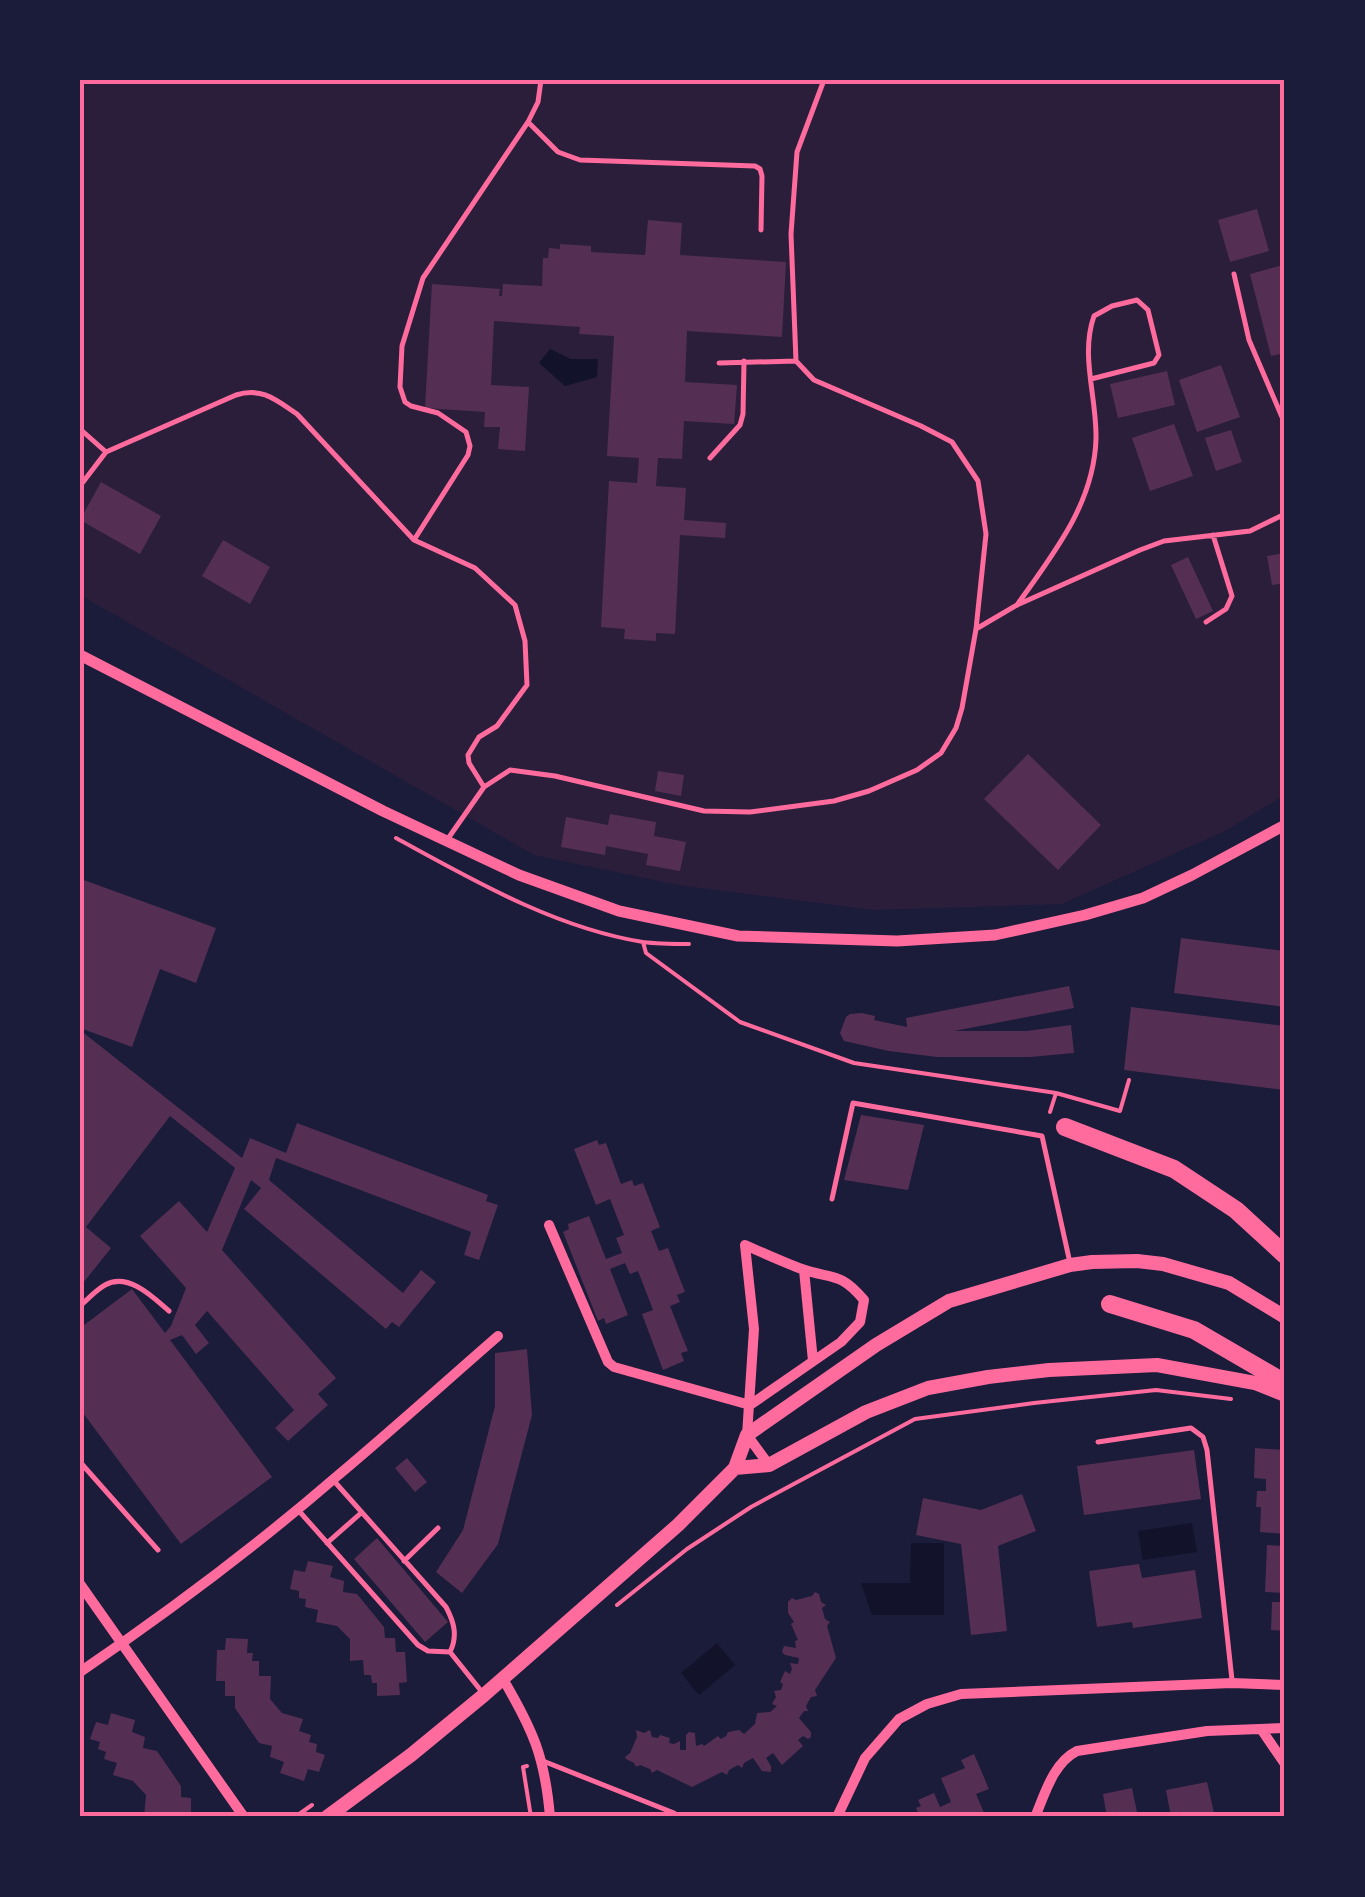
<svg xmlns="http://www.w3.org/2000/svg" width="1365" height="1897" viewBox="0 0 1365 1897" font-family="Overpass,sans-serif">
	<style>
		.green { fill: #2a1e3b }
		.water { fill: #12122b }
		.building { fill: #542f53 }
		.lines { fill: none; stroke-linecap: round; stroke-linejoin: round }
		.path { stroke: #ff6b9d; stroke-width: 4 }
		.service { stroke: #ff6b9d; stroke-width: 5 }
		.minor { stroke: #ff6b9d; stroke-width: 10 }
		.tertiary { stroke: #ff6b9d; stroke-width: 11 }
		.secondary { stroke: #ff6b9d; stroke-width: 14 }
		.motorway { stroke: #ff6b9d; stroke-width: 18 }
		.neatline { fill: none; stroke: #ff6b9d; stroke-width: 4 }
	</style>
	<rect width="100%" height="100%" fill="#1b1b3a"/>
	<!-- green -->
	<path class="green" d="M80 80H1285V795L1225 831 1062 904 873 910 678 885 534 855 80 595Z"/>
	<!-- water -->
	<path class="water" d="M550 349 571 359H598L597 377 565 386 539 363Z
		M1192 1523 1197 1552 1143 1560 1138 1531Z
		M911 1543H944V1615H872L861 1583H910Z
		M717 1643 735 1665 699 1695 681 1673Z"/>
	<!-- building -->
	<path class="building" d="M1257 209 1269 251 1230 262 1218 220Z
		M648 220 682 223 680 255 786 262 782 337 687 331 685 382 737 385 734 424 684 421 682 459 658 458 656 486 686 488 684 520 726 523 725 538 680 535 675 634 656 633V641L624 639 625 629 601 627 609 481 637 483 639 458 607 456 614 336 579 334 580 327 494 321 491 385 529 387 525 451 498 449 500 427H484L485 412 425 408 432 284 500 289 499 296H502L503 284 542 286 543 258H548L549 248 560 249V244L591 246V252L645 255Z
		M1283 265 1285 275V353L1271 356 1250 274Z
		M1221 365 1240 417 1197 432 1179 380Z
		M1167 371 1175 405 1118 418 1110 384Z
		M1174 424 1193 476 1150 491 1132 438Z
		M1231 430 1242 462 1216 471 1205 438Z
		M101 482 161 516 140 554 80 520Z
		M223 540 270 567 250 604 202 576Z
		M1285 553V583L1272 585 1267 556Z
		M1188 557 1213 611 1196 619 1171 565Z
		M1028 754 1101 825 1058 870 984 799Z
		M658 771 684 775 681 796 655 791Z
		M610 814 656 822 654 836 686 842 680 871 646 865 648 854 606 846 605 855 561 847 566 817 608 825Z
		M81 879 216 928 196 983 160 969 132 1047 80 1028Z
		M1181 938 1285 951V1007L1174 993Z
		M1069 986 1074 1008 954 1031H1027L1071 1025 1074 1053 1030 1057H937L889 1051 844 1041 840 1033 846 1017 850 1014 862 1013 875 1016 874 1020 907 1027 906 1018Z
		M1131 1007 1285 1026V1090L1124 1070Z
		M80 1030 242 1158 250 1138 286 1153 297 1123 488 1195 486 1201 498 1205 479 1260 464 1255 471 1232 276 1158 269 1180 403 1293 421 1270 436 1282 399 1327 392 1322 386 1329 244 1209 261 1188 251 1180 222 1250 336 1378 318 1394 328 1405 288 1441 275 1428 294 1410 207 1311 195 1325 209 1343 196 1354 182 1335 170 1340 272 1477 181 1544 80 1409V1328L132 1289 165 1333 171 1326 186 1288 140 1236 179 1201 207 1232 235 1168 170 1116 86 1227 111 1248 80 1287Z
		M861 1115 924 1125 908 1190 844 1180Z
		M597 1140 599 1145 606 1143 621 1184 632 1180 634 1186 643 1183 660 1227 651 1231 659 1251 668 1248 685 1292 677 1295 680 1302 670 1306 688 1351 681 1353 684 1361 663 1370 642 1314 653 1310 638 1271 630 1274 625 1263 610 1269 628 1315 606 1324 604 1318 598 1321 563 1232 569 1229 568 1224 589 1216 606 1259 622 1253 616 1238 624 1235 610 1199 596 1205 574 1149Z
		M527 1349 532 1415 498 1544 462 1593 436 1572 463 1530 495 1406V1353Z
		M1255 1448 1285 1450V1534L1260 1532 1261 1507H1256L1257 1491H1266V1479L1254 1478Z
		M1194 1450 1201 1499 1084 1515 1077 1466Z
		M407 1458 427 1482 415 1492 395 1468Z
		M1022 1494 1036 1531 998 1546 1007 1631 971 1635 961 1544 916 1535 923 1498 981 1510Z
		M377 1538 448 1622 425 1642 354 1559Z
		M1267 1545 1285 1546V1593L1265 1592Z
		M308 1561 333 1566 330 1577 344 1581 343 1592 357 1594 384 1627 385 1638H395L396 1652H405L407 1682 399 1683 400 1695 377 1696V1683H372L371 1675H364L363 1660 350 1661V1639L337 1626 316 1622 318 1610 305 1607 306 1599 299 1598V1591L290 1589 294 1570 305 1572Z
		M1139 1564 1142 1578 1195 1570 1202 1618 1133 1628 1132 1622 1097 1627 1089 1571Z
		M815 1592 819 1594 821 1602 826 1605 822 1608 825 1619 830 1622 827 1626 836 1658 815 1690 817 1696 811 1697 806 1706 808 1711H804L799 1718 811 1732V1737L808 1739 803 1736 798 1740 803 1746 782 1765 773 1753 766 1758 771 1766V1772L762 1771 753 1758 744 1763 742 1768 738 1765 729 1770 727 1775 722 1772 692 1787 657 1770 652 1773 650 1769 640 1765 636 1767 634 1763 626 1759 625 1757 630 1753 637 1737 636 1730 644 1733 650 1730 652 1737 658 1738 660 1735 670 1738 669 1743 674 1744 680 1741V1750H686V1735L689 1732 695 1733 696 1746 702 1744 704 1746 718 1736 721 1739 726 1736 728 1732 739 1730 744 1734 755 1724 757 1713 770 1712 777 1706 772 1704 776 1697 774 1691 781 1690 783 1684 780 1682 785 1671 790 1674 792 1669 790 1663 798 1664 799 1658 785 1655 782 1652 784 1646 796 1648 795 1641 798 1640 791 1624 794 1622 788 1613V1602L792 1598 796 1600 812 1596Z
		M1272 1602H1285V1631L1271 1630Z
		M226 1638 248 1639 247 1653H253L252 1661H259V1676H271L270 1699 282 1713 303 1719 299 1731 311 1735 309 1742 317 1744 316 1752 325 1755 319 1772 308 1769 304 1781 280 1773 284 1762 270 1757 272 1746 259 1743 235 1708V1696H225V1681H216L217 1650H225Z
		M111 1713 135 1720 132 1732 145 1737 143 1748 157 1751 181 1786V1797L191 1798V1813H200V1817H144L146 1795 133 1781 113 1775 117 1763 104 1759 106 1752 98 1749 100 1742 90 1739 96 1722 108 1725Z
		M974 1754 989 1789 976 1794 985 1815 980 1817H920L916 1808 921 1806 918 1800 934 1793 940 1807 951 1802 941 1778 965 1768 961 1760Z
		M1207 1782 1215 1817H1171L1166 1790Z
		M1132 1788 1138 1817H1107L1103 1794Z"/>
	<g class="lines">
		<!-- path -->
		<path class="path" d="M396 838C473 880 555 928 643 942 658 944 674 944 689 944
			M643 942 646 953 740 1022 854 1063 1056 1093 1120 1111 1129 1080
			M1050 1112 1056 1093
			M617 1605 687 1549 751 1507 915 1419 1034 1403 1156 1390 1231 1399
			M527 1766 523 1767 531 1817
			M295 1817 312 1805"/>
		<!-- service -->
		<path class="service" d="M528 122 558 152 580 160 755 166 760 169 762 176 761 230
			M1234 274 1249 340 1285 424
			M719 363 796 361
			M80 429 106 452
			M710 458 740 425 743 414 744 361
			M80 486 106 452 236 395C262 387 276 400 297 414L414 540 475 568 515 605 525 641 527 685 497 726 479 737 468 755 469 763 484 787
			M414 540 468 455 470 446 466 432 438 413 411 406 405 402 400 387 402 346 423 278 528 122 538 102 541 80
			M1017 605C1053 554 1094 504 1096 439 1097 397 1080 356 1094 316L1112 306 1137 300 1148 310 1159 355 1154 363 1091 379
			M1206 622 1226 609 1232 596 1213 535
			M976 629 1017 605 1140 550 1164 541 1250 531 1285 514
			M447 840 484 787 510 770 555 776 704 811 750 812 834 801 869 791 917 770 941 753 956 728 962 708 976 629 986 534 978 481 952 442 921 426 814 380 796 361 791 234 797 152 824 80
			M832 1199 853 1103 1042 1136 1070 1263
			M80 1306C88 1299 96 1290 105 1285 128 1272 153 1297 169 1311
			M1098 1442 1191 1428 1203 1437 1207 1450 1232 1680
			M80 1462 158 1550
			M334 1481 446 1607C454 1622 458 1636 450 1652
			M299 1511 418 1645 428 1651 450 1652 482 1692
			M327 1543 361 1513
			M404 1561 438 1528
			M543 1761 674 1813"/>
		<!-- minor -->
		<path class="minor" d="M549 1225 608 1362 614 1367 750 1405
			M804 1270 813 1361
			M750 1405 841 1342 860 1322 864 1300C839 1270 831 1280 799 1268 781 1261 763 1253 745 1245L754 1329 747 1435 769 1465
			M80 1584 244 1817
			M80 1672C168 1612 255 1547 336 1477 391 1431 444 1383 498 1336
			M503 1679C533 1730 545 1757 550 1817
			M1261 1729 1285 1764
			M837 1817 865 1758 899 1719 927 1704 961 1694 1012 1692 1232 1683 1285 1685
			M1035 1817C1045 1794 1053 1763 1077 1751L1207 1731 1285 1728"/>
		<!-- tertiary -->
		<path class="tertiary" d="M80 655 383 811 519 875 619 911 738 936 897 941 995 935 1085 915 1143 898 1192 875 1285 825"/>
		<!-- secondary -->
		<path class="secondary" d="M735 1468 769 1465 866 1412 928 1388 988 1377 1049 1370 1157 1365 1255 1383 1285 1395
			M327 1817 411 1755 484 1695 678 1525 735 1468 747 1435 876 1345 949 1301 1070 1265 1092 1262 1137 1261 1163 1264 1229 1283 1285 1317"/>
		<!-- motorway -->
		<path class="motorway" d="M1065 1127 1174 1169 1236 1210 1285 1255
			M1110 1304 1194 1330 1285 1383"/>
	</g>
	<!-- border -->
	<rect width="1365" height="1897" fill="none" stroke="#1b1b3a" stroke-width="165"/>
	<rect x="82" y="82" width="1200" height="1732" class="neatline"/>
</svg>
